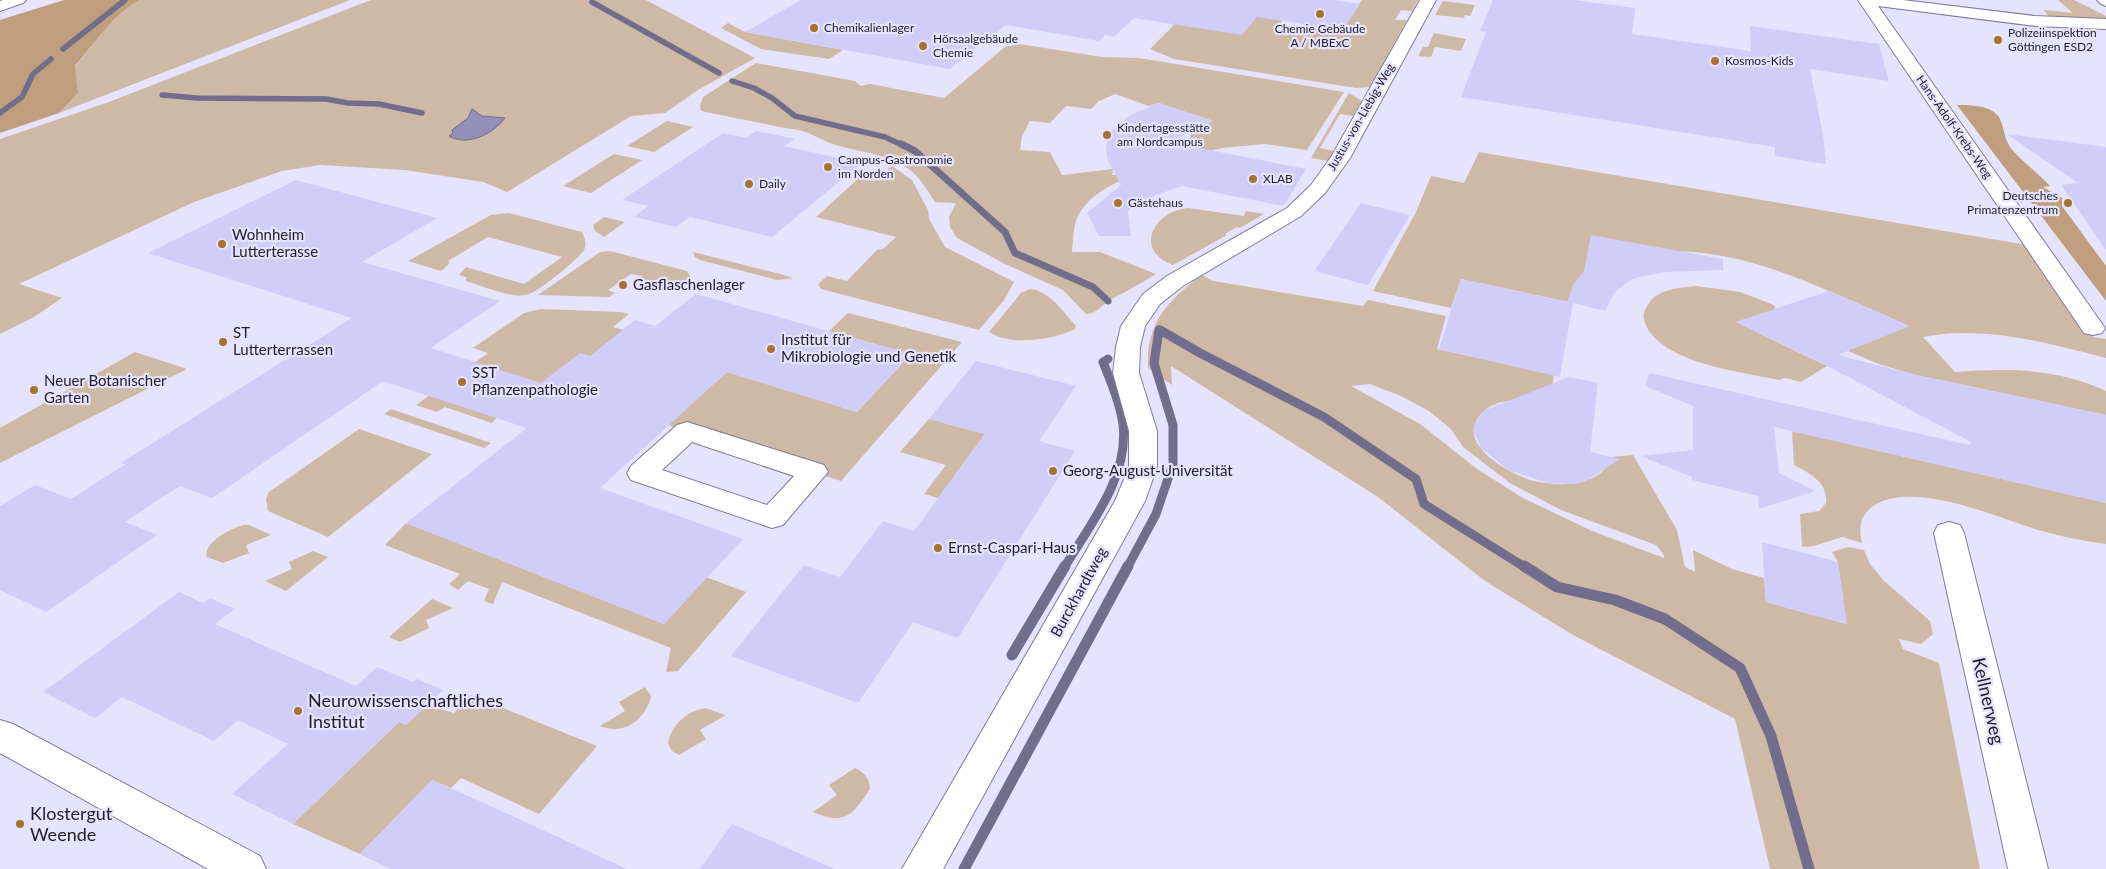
<svg xmlns="http://www.w3.org/2000/svg" width="2106" height="869" viewBox="0 0 2106 869" font-family="Lato,sans-serif">
	<style>
		.green { fill: #ceb9a4; fill-rule: evenodd }
		.forest { fill: #be9e7c }
		.water { fill: #928fb8; stroke: #706d8d }
		.lines { fill: none; stroke-linecap: round; stroke-linejoin: round }
		.stream-far3 { stroke: #706d8d; stroke-width: 5.5 }
		.stream-far2 { stroke: #706d8d; stroke-width: 7 }
		.stream-far1 { stroke: #706d8d; stroke-width: 9 }
		.stream { stroke: #706d8d; stroke-width: 11 }
		.building { fill: #d1cdf9 }
		.pedestrian-casing { stroke: #7e7c99; stroke-width: 2 }
		.minor-casing { stroke: #7e7c99; stroke-width: 2 }
		.tertiary-casing { stroke: #7e7c99; stroke-width: 2 }
		.primary-casing { stroke: #7e7c99; stroke-width: 2 }
		.pedestrian { fill: #fff; fill-rule: evenodd }
		.minor { fill: #fff; fill-rule: evenodd }
		.tertiary { fill: #fff; fill-rule: evenodd }
		.primary { fill: #fff; fill-rule: evenodd }
		.poi-dot { fill: #a8712d; stroke: #e5e3fe; stroke-width: 2 }
		.labels { text-anchor: middle; stroke-width: 4.5; stroke-linejoin: round; paint-order: stroke }
		.far-poi-label { font-size: 12px; fill: #1f1e29; stroke: #e5e3fe; text-anchor: start }
		.far-street-label { font-size: 12px; fill: #1f1e29; stroke: #e5e3fe }
		.poi-label { font-size: 15px; fill: #1f1e29; stroke: #e5e3fe; text-anchor: start }
		.street-label { font-size: 15px; fill: #1f1e29; stroke: #e5e3fe }
		.near-poi-label { font-size: 18px; fill: #1f1e29; stroke: #e5e3fe; text-anchor: start }
		.near-street-label { font-size: 18px; fill: #1f1e29; stroke: #e5e3fe }
	</style>
	<rect width="100%" height="100%" fill="#e5e3fe"/>
	<!-- green -->
	<path class="green" d="M139 0H350L59 113 78 93 75 67C95 43 112 16 139 0Z
		M371 0H646L755 58 698 90 665 113 631 116 507 192 483 182 405 170 320 165 282 171 194 202 19 284 62 298 34 317 0 334V139L109 102Z
		M1362 0H1418L1412 11 1401 10 1395 20H1407L1370 87 1356 88 1174 59 1150 49 1175 24 1268 4 1292 8 1274 31 1299 35 1307 24 1343 29Z
		M2058 0H2074L2106 16V19L2049 17 2044 10 2073 13Z
		M1443 1 1475 5 1470 16 1465 15 1464 18 1435 15Z
		M728 23 745 32 843 50 829 59 761 49 721 28Z
		M1434 33 1466 39 1461 51 1435 47 1431 57 1418 56 1423 47H1428Z
		M1019 44 1102 57 1139 58 1344 92 1307 150 1264 144 1222 148 1190 156 1189 140 1191 133 1213 121 1159 103 1149 106 1115 94 1099 101 1091 109 1066 106 1050 123 1030 121 1022 136 1020 150 1050 152 1062 175 1113 169 1112 175 1128 174 1130 177C1109 185 1084 198 1076 221 1073 230 1073 242 1072 252H1100L1156 274C1140 284 1125 292 1110 300 1101 305 1097 314 1086 314L1063 290 1005 264 957 238 950 227 949 217 956 203 935 202C930 195 926 187 920 180 899 153 862 154 833 144 818 139 806 129 790 129L701 111 700 106 703 97 756 63 855 81 860 86 870 84 944 98 1005 47Z
		M1349 93 1362 101 1353 116 1340 114 1320 148 1334 151 1328 161 1311 158Z
		M667 121 693 127 654 152 627 146Z
		M1479 152 2027 245 2093 337 2106 339V358C2049 343 1982 325 1923 337L1955 372C2007 368 2058 368 2106 391V415L1912 374 1876 363 1848 351 1889 317C1826 290 1763 258 1694 252 1659 249 1623 253 1588 254L1584 272 1573 285 1569 302 1461 279 1451 308 1373 291 1416 212 1431 176 1464 183Z
		M614 154 642 160 591 193 563 186Z
		M892 166 912 180 928 210 929 219 945 247 1014 282 1004 300 979 330 821 289 818 284 827 276 847 281 877 250 883 249 896 237 816 217 859 178 874 181Z
		M1188 208 1244 216 1246 211 1264 214 1240 228 1237 227 1225 234 1227 235 1173 265C1132 250 1155 210 1188 208Z
		M509 213 582 232C585 239 587 243 584 250 579 259 536 294 526 295 508 298 484 286 466 281V277L459 275 466 267 524 284 562 257 488 237 448 261 450 263 441 271 408 261 491 215Z
		M604 217 625 222 604 237 595 231 593 225Z
		M610 251 687 271 691 277 678 289 639 279 642 276 631 274 608 290 615 293 609 297 538 295 600 252Z
		M693 252 780 274 793 278 777 280 700 260 695 257Z
		M1202 275 1213 281 1363 306 1368 300 1446 316 1437 349 1554 375 1549 404C1537 403 1523 401 1511 401 1500 401 1487 406 1480 415 1455 445 1511 475 1534 481 1549 484 1565 486 1580 482 1595 479 1607 472 1610 457L1633 455 1677 530 1685 567 1695 572 1693 550 1732 569 1764 578 1766 602 1846 624 1838 562 1832 552 1848 547 1864 550 1870 564 1883 580 1930 621 1933 634 1921 644 1899 639 1903 649 1939 663 1980 869H1770L1735 719 1573 635 1485 581 1378 497 1171 366 1172 385 1148 368C1146 323 1167 301 1202 275ZM1370 384 1401 396 1429 411 1451 429 1463 447 1510 483 1561 510 1656 545 1664 555V558L1592 531 1523 498 1477 469 1420 424 1351 386Z
		M1696 286 1740 292 1774 305 1779 319 1758 333 1827 366 1801 382 1785 378 1779 380C1742 372 1660 363 1645 323 1643 317 1643 313 1646 308 1655 289 1677 288 1696 286Z
		M1030 289C1049 290 1064 313 1076 326L1075 329C1054 340 1010 346 989 332L1021 293Z
		M541 309 620 312 629 314 613 327 643 336 497 417 492 423 445 407 437 412 416 405 488 353 473 348 524 313Z
		M848 313 962 342 841 481 668 425 727 372 857 412 911 354 829 331Z
		M135 352 187 369 0 463V428Z
		M391 409 491 443 484 448 384 414Z
		M929 419 985 434 938 498 924 494 946 465 900 452Z
		M359 429 432 454 328 537 268 511 266 499 269 492Z
		M1792 431 2106 503V544C2084 541 2064 537 2042 531 2000 519 1914 479 1873 506 1860 516 1858 527 1862 543L1842 537 1814 546 1802 547 1800 514 1819 511 1826 503C1828 483 1811 474 1794 465Z
		M406 523 664 624 706 577 746 592 678 671 666 672 671 648 502 582 493 604 484 601 489 589 468 581 458 590 449 584 460 574 385 545Z
		M243 525H249L271 535 246 545 249 553 223 563 207 557C202 543 232 528 243 525Z
		M313 551 328 557 286 591 265 581 292 569 289 562Z
		M432 599 453 608 426 620 429 628 400 642 389 637Z
		M645 687 651 696C646 720 623 736 600 726L625 711 619 702Z
		M471 695 597 746 539 814 461 778 451 788 432 780 360 854 293 824 399 722 406 725 427 705 454 713Z
		M705 708 726 715 700 730 706 739 679 755 672 751 668 744C671 725 687 711 705 708Z
		M855 768C865 773 869 777 870 789 853 815 844 826 813 812L837 795 829 785Z"/>
	<!-- forest -->
	<path class="forest" d="M64 0H139C112 16 95 43 75 66L78 93 59 113 0 133V20Z
		M1957 105C1970 105 1993 105 2000 119 2005 130 2004 141 2013 151 2024 163 2038 173 2050 186L2043 187 2062 198V206L2106 266V301Z"/>
	<!-- water -->
	<path class="water" d="M472 109 482 116 505 118C493 134 467 147 449 136L453 133 452 130 468 118Z"/>
	<g class="lines">
		<!-- stream-far3 -->
		<path class="stream-far3" d="M592 2 719 73
			M63 49 125 0
			M732 81 754 88 772 98 795 116 885 137 904 146
			M162 95 197 98 326 99 348 103 379 104 422 113
			M0 113 22 97 33 74 51 59"/>
		<!-- stream-far2 -->
		<path class="stream-far2" d="M901 144 915 151 1005 232 1015 253 1093 287 1108 301
			M1159 331V329L1162 331"/>
		<!-- stream-far1 -->
		<path class="stream-far1" d="M1160 330 1200 353 1324 417 1416 479 1424 504 1526 568
			M1064 568C1090 524 1129 478 1123 424 1120 403 1111 382 1103 362L1108 359
			M1127 568 1156 514 1173 464V425L1154 363 1159 330"/>
		<!-- stream -->
		<path class="stream" d="M1524 566 1557 587 1615 600 1665 619 1740 668 1771 736 1809 869
			M1012 655 1065 566
			M964 869 1128 566"/>
	</g>
	<!-- building -->
	<path class="building" d="M801 0H1332L1360 4 1343 30 1257 17 1242 35 1134 18 1114 37 1105 35 1099 41 1006 25 950 69 745 32Z
		M1493 0H1573L1635 8 1632 34 1751 51 1750 26 1879 44 1889 81 1810 69 1823 135 1826 164 1775 156V147L1461 97 1486 32 1480 31Z
		M1159 103 1214 121 1168 142 1306 169 1284 206 1182 186 1145 199 1128 211 1131 236H1099L1087 213 1121 185 1107 158 1106 146 1109 134 1130 115Z
		M757 131 795 139 784 146 862 163 772 237 690 217 676 227 634 217 648 206 622 200 723 133 746 138Z
		M2007 134 2106 147V250L2061 185 2078 183Z
		M296 180 437 218 362 262 500 301 431 348 541 383 580 353 590 356 635 320 655 326 696 294 911 354 857 412 727 372 600 488 743 539 664 624 406 523 527 428 383 381 212 498 180 486 125 522 157 535 46 612 0 590V506L35 485 71 499 126 464 121 463 352 318 148 253Z
		M1361 203 1410 215 1368 285 1314 271Z
		M1591 235 1723 259V270L1665 272 1639 277 1629 281 1614 293 1605 311 1573 303 1560 377 1439 349 1461 279 1567 302 1573 285 1584 272Z
		M1829 291 1910 326 1838 355 1912 374 2106 415V503L1774 427 1779 473 1815 491 1759 509 1758 496 1692 480V477L1641 456 1693 450V406L1645 386 1649 373 1970 445 1971 442 1820 362 1735 322Z
		M976 361 1076 386 1039 441 1075 451 958 638 913 622 858 703 731 656 804 565 840 577 883 521 914 531 985 434 929 419Z
		M1569 377 1598 383 1590 452 1620 459 1586 481 1575 484 1548 483 1508 470 1481 448 1474 432 1475 424 1483 411Z
		M1762 542 1838 562 1847 624 1766 602Z
		M179 592 203 603 210 598 235 609 215 624 356 686 377 667 413 682 417 679 443 690 406 725 399 722 293 824 232 794 288 744 238 720 214 741 122 697 95 718 43 692Z
		M432 780 484 803 627 869H390L360 854Z
		M732 824 835 869H700Z"/>
	<g class="lines">
		<!-- pedestrian casing -->
		<g class="pedestrian-casing">
			<path id="pedestrian" d="M687 422 824 465 828 472 783 525 772 528 631 480 627 473 631 466 677 425ZM692 442 794 476 767 505 662 470Z"/>
		</g>
		<!-- minor casing -->
		<g class="minor-casing">
			<path id="minor" d="M1420 0H1436L1350 158 1325 193 1301 216 1183 286 1160 304 1145 326 1140 347 1139 373 1157 431V467L1145 501 943 869H902L1115 501 1129 467V431L1113 373 1116 347 1121 326 1143 294 1167 276 1287 208 1311 185 1331 157Z
				M1858 0H1903L2035 16 2106 19V29L2035 26 1878 6 2105 328 2102 333 2093 335 2084 333Z
				M1949 522 1960 525 1964 533 2048 869H2008L1934 533 1938 525Z
				M0 720 13 724 260 856 266 869H208L0 753Z"/>
		</g>
		<!-- tertiary casing -->
		<g class="tertiary-casing">
			<path id="tertiary" d="M2097 0H2106V6L2101 4Z"/>
		</g>
		<!-- primary casing -->
		<g class="primary-casing">
			<path id="primary" d="M3 0H26L23 3 0 11V1Z"/>
		</g>
		<!-- pedestrian -->
		<use href="#pedestrian" class="pedestrian"/>
		<!-- minor -->
		<use href="#minor" class="minor"/>
		<!-- tertiary -->
		<use href="#tertiary" class="tertiary"/>
		<!-- primary -->
		<use href="#primary" class="primary"/>
	</g>
	<!-- markers -->
	<g class="poi-dot">
		<circle cx="1320" cy="14" r="5"/>
		<circle cx="814" cy="28" r="5"/>
		<circle cx="1998" cy="40" r="5"/>
		<circle cx="923" cy="46" r="5"/>
		<circle cx="1715" cy="61" r="5"/>
		<circle cx="1107" cy="135" r="5"/>
		<circle cx="828" cy="167" r="5"/>
		<circle cx="1253" cy="179" r="5"/>
		<circle cx="749" cy="184" r="5"/>
		<circle cx="1118" cy="203" r="5"/>
		<circle cx="2068" cy="203" r="5"/>
		<circle cx="222" cy="244" r="5"/>
		<circle cx="623" cy="285" r="5"/>
		<circle cx="223" cy="342" r="5"/>
		<circle cx="771" cy="349" r="5"/>
		<circle cx="462" cy="382" r="5"/>
		<circle cx="34" cy="390" r="5"/>
		<circle cx="1053" cy="471" r="5"/>
		<circle cx="938" cy="548" r="5"/>
		<circle cx="298" cy="711" r="5"/>
		<circle cx="20" cy="824" r="5"/>
	</g>
	<g class="labels">
		<!-- far-poi labels -->
		<g class="far-poi-label">
			<text x="824" y="32">Chemikalienlager</text>
			<text x="1320" y="33" text-anchor="middle">Chemie Gebäude<tspan x="1320" dy="14">A / MBExC</tspan></text>
			<text x="2008" y="37">Polizeiinspektion<tspan x="2008" dy="14">Göttingen ESD2</tspan></text>
			<text x="933" y="43">Hörsaalgebäude<tspan x="933" dy="14">Chemie</tspan></text>
			<text x="1725" y="65">Kosmos-Kids</text>
			<text x="1117" y="132">Kindertagesstätte<tspan x="1117" dy="14">am Nordcampus</tspan></text>
			<text x="838" y="164">Campus-Gastronomie<tspan x="838" dy="14">im Norden</tspan></text>
			<text x="1263" y="183">XLAB</text>
			<text x="759" y="188">Daily</text>
			<text x="2058" y="200" text-anchor="end">Deutsches<tspan x="2058" dy="14">Primatenzentrum</tspan></text>
			<text x="1128" y="207">Gästehaus</text>
		</g>
		<!-- far-street labels -->
		<g class="far-street-label">
			<text transform="translate(1361 117) rotate(-60)" y="4">Justus-von-Liebig-Weg</text>
			<text transform="translate(1954 127) rotate(55)" y="4">Hans-Adolf-Krebs-Weg</text>
		</g>
		<!-- poi labels -->
		<g class="poi-label">
			<text x="232" y="240">Wohnheim<tspan x="232" dy="17">Lutterterasse</tspan></text>
			<text x="633" y="290">Gasflaschenlager</text>
			<text x="233" y="338">ST<tspan x="233" dy="17">Lutterterrassen</tspan></text>
			<text x="781" y="345">Institut für<tspan x="781" dy="17">Mikrobiologie und Genetik</tspan></text>
			<text x="472" y="378">SST<tspan x="472" dy="17">Pflanzenpathologie</tspan></text>
			<text x="44" y="386">Neuer Botanischer<tspan x="44" dy="17">Garten</tspan></text>
			<text x="1063" y="476">Georg-August-Universität</text>
			<text x="948" y="553">Ernst-Caspari-Haus</text>
		</g>
		<!-- street labels -->
		<g class="street-label">
			<text transform="translate(1079 592) rotate(-61)" y="5">Burckhardtweg</text>
		</g>
		<!-- near-poi labels -->
		<g class="near-poi-label">
			<text x="308" y="707">Neurowissenschaftliches<tspan x="308" dy="21">Institut</tspan></text>
			<text x="30" y="820">Klostergut<tspan x="30" dy="21">Weende</tspan></text>
		</g>
		<!-- near-street labels -->
		<g class="near-street-label">
			<text transform="translate(1988 701) rotate(77)" y="6">Kellnerweg</text>
		</g>
	</g>
</svg>
